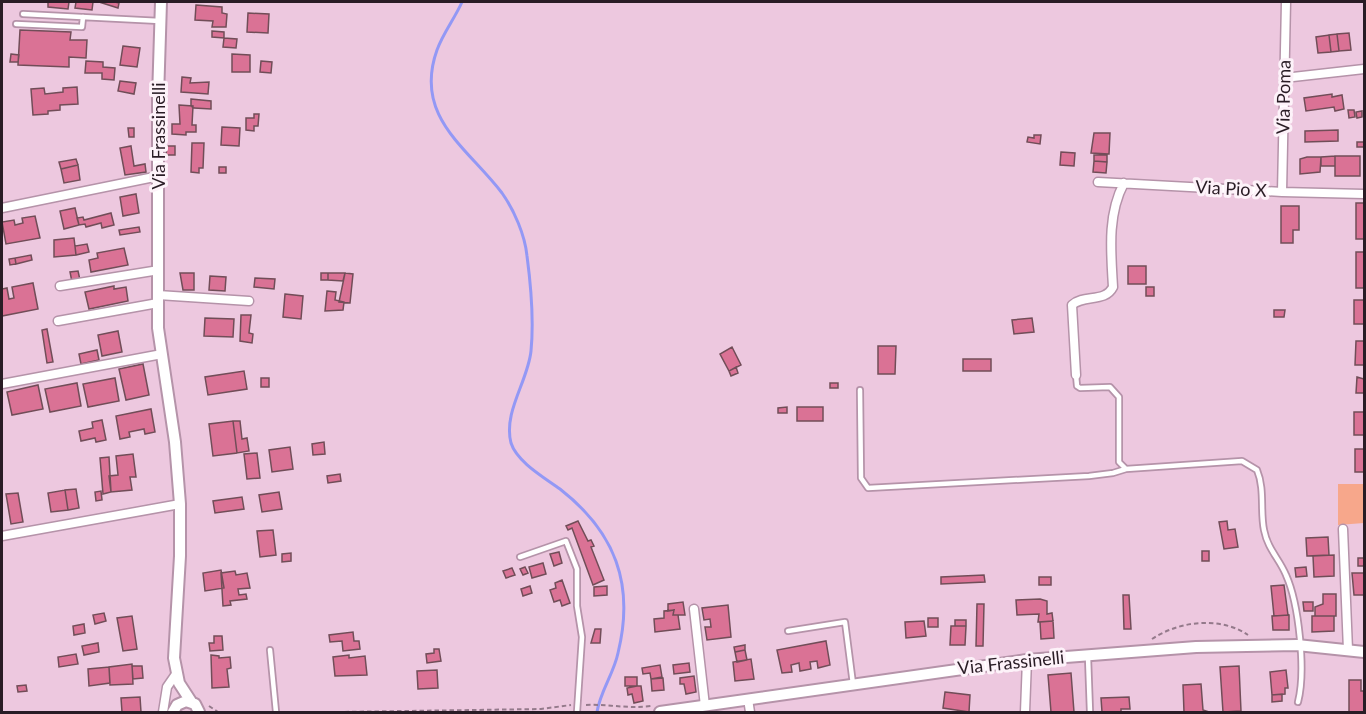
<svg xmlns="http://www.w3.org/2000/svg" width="1366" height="714" viewBox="0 0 1366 714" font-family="Lato,sans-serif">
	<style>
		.green { fill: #f7a78b }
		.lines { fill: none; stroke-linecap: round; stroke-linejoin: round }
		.stream { stroke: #9398f5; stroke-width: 3 }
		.building { fill: #da7295; stroke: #714d58; stroke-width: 1.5 }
		.service-casing { stroke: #b593a9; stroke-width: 8 }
		.minor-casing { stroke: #b593a9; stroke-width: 11 }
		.tertiary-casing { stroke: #b593a9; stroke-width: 14 }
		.path { stroke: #947a8b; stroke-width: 2; stroke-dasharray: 4.5 3; stroke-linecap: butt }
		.service { stroke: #fff; stroke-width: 4.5 }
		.minor { stroke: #fff; stroke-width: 8 }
		.tertiary { stroke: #fff; stroke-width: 10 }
		.labels { text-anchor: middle; stroke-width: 6; stroke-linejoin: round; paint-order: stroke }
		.street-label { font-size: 18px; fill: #291c25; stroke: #fdf2f9 }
	</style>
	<rect width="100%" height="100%" fill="#edc8df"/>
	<!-- green -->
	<path class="green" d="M1338 484H1364V523L1338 525Z"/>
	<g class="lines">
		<!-- stream -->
		<path class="stream" d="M462 2C455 18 443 33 437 50 413 117 468 148 502 193 514 210 525 235 527 256 531 286 534 320 531 351 528 381 503 412 511 443 517 462 545 478 560 489 615 532 635 584 618 653 614 673 600 692 597 712"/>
	</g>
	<!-- building -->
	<path class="building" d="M48 2H69L68 9 48 7Z
		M76 2H93L92 10 75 8Z
		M99 2H115L119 3 118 8Z
		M196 5 222 7V13L227 14 226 27H212L213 21 195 20Z
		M248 13 269 14 268 33 247 32Z
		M20 30 71 32 70 40H87L86 58 69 57V67L18 65Z
		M212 31 224 32V38L212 37Z
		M1349 33 1351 50 1339 51 1337 34Z
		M1337 34 1339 51 1331 52 1329 35Z
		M1329 35 1331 52 1318 53 1316 37Z
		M224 38 237 39 236 48 223 47Z
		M123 46 140 48 137 67 120 65Z
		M11 54 19 55 18 62H10Z
		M232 54 250 55V72H232Z
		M86 61 103 62V67L115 68 114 80 102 79V73H85Z
		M261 61 272 62 271 73 260 72Z
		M182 77 191 78 190 83 209 82 208 94 181 92Z
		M120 81 136 83 134 94 118 91Z
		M77 87 78 104 60 105V110L48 111V114L33 115 31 89 44 88 45 94 63 92V88Z
		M1332 94V97L1342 95 1344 109 1335 111 1334 107 1306 111 1304 98Z
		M191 99 211 101V109L194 108 191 106Z
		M179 105 193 106 192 125H196V132H186V135L172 134V124H180Z
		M1348 110H1354L1355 117 1349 118Z
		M1362 111V117L1357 118 1356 112Z
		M254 114H259L258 126H254V131L246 130V118H254Z
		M222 127 240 128 239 146 221 145Z
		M128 128H134V137H129Z
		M1338 130V141L1305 142V131Z
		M1094 133H1110L1109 154 1091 153Z
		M1034 135H1041L1040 144 1027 142 1028 137 1034 138Z
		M1357 142H1364V147H1357Z
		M192 143H204L203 168H199V173L191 172Z
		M131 146 134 166 145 164 146 172 125 175 120 148Z
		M167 146H175V155H166Z
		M1061 152 1075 153 1074 166 1060 165Z
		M1094 155H1107V162L1094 161Z
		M1335 156V166H1321V157Z
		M1335 156H1360V176H1335Z
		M1307 157H1321L1320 172 1300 174V159Z
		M76 159 78 165 61 169 59 162Z
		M1094 161 1107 162 1106 173 1093 172Z
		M78 165 80 180 64 183 61 169Z
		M219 167H226V173H219Z
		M136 194 139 213 123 216 120 197Z
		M1356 203H1364V239H1356Z
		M1281 206H1299V230H1293V243H1281Z
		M75 208 79 225 64 229 60 211Z
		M111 213 114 225 102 228 101 223 86 227 85 224 79 225 77 218 83 217 84 220Z
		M35 216 40 238 6 244 2 222 14 220 15 225 23 223 22 218Z
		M139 227 140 232 120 235 119 230Z
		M74 238 76 255 54 257V240Z
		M87 244 89 252 76 255 75 246Z
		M124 248 128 265 91 272 89 260 98 258 97 253Z
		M1356 252H1364V288H1356Z
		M31 255 32 260 16 264 15 258Z
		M15 258 16 264 10 265 9 259Z
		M1128 266H1146V284H1128Z
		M78 271 80 280 72 282 70 272Z
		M180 273H194V290H183Z
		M321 273H328V280H321Z
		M328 273H345L343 281 328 280Z
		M345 273 353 274 350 303 339 302Z
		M210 276 226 277 225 291 209 290Z
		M255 278 275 279 274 289 254 287Z
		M33 283 38 309 2 316V289L7 288 9 299 14 298 12 287Z
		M114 286V289L126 287 128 301 89 309 85 292Z
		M1146 287H1154V296H1146Z
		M327 291 336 292 335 300 344 302 343 310 325 311Z
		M285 294 303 296 301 319 283 317Z
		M1354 300H1364V324H1354Z
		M1274 310H1285L1284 317H1274Z
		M241 315H251L249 333 253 334 252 343 240 341Z
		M205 318 234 319 233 337 204 336Z
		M1032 318 1034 332 1014 334 1012 320Z
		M47 329 53 362 47 363 42 330Z
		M118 331 122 352 102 356 98 335Z
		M1356 341H1364V365H1355Z
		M878 346H896L895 374H878Z
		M732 347 741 365 729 371 720 354Z
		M97 350 99 360 81 364 79 354Z
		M963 359H991V371H963Z
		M143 364 149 395 126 400 119 369Z
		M736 367 738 373 731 376 729 371Z
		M244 371 247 389 208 395 205 377Z
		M1357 377 1364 379V393H1356Z
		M115 378 119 401 88 407 83 384Z
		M261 378H269V387H261Z
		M77 383 81 406 50 412 45 389Z
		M830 383H838V388H830Z
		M38 385 43 409 12 415 7 392Z
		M787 407V413H778V408Z
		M797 407H823V421H797Z
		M151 409 155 432 145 434 144 429 129 432 130 437 120 439 116 416Z
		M1354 412H1364V435H1354Z
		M102 420 106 440 96 442 95 438 81 441 79 431 93 428 92 422Z
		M233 421 237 453 213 456 209 424Z
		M233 421H240L242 439 247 438 249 451 237 453Z
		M324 442 325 454 313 455 312 444Z
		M290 447 293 469 272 472 269 450Z
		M1355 449H1364V472H1355Z
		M257 453 260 478 247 479 244 454Z
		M133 454 136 477H130L132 490 111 492 109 476 118 475 116 456Z
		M109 457 111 492 103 494 100 458Z
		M340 474 341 481 328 483 327 476Z
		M76 489 79 508 68 510 65 490Z
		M65 490 68 510 51 512 48 493Z
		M101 491 102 500 96 501 95 492Z
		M279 492 282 509 262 512 259 495Z
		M18 493 23 522 11 524 6 494Z
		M242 497 244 509 215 513 213 501Z
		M578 521 588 541 591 540 594 546 591 547 604 580 593 585 572 528 568 530 566 526Z
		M1227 521 1228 530 1235 529 1238 547 1224 549 1219 522Z
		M273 530 276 555 260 557 257 531Z
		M1328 537 1329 555 1307 556 1306 538Z
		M1202 551H1209V561H1202Z
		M559 552 562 563 554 566 550 554Z
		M291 553V561L282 562V554Z
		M1334 555V576L1314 577 1313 556Z
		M1358 558H1364V566H1358Z
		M543 563 546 574 532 578 529 567Z
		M525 567 528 573 523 575 520 569Z
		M1306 567 1307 576 1296 577 1295 568Z
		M512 568 515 575 506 578 503 571Z
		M221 570 224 588 205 591 203 573Z
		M235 571 236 575 247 573 250 588 238 589 239 595 246 594 247 599 230 601 231 605 223 606 221 573Z
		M1352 573H1364V595H1354Z
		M984 575 985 582 941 584V577Z
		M1039 577H1051V585H1039Z
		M562 580 570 603 562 606 560 600 554 602 550 590 556 588 555 583Z
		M1284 585 1288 615 1274 616 1271 586Z
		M530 586 532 593 523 596 521 589Z
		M607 586V595L594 596V587Z
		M1323 594H1336V616H1315V607L1323 604Z
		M1123 595H1129L1131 629H1124Z
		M1040 599 1047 601V614L1052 613 1053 621 1038 622 1039 614 1017 615 1016 600Z
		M683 602 685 615H673L674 610 668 611V604Z
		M1303 602H1313V611H1304Z
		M977 604H984L983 646H976Z
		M728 605 731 637 707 640 705 627H711L710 619 704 620 702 608Z
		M674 610 673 615H678L680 629 655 632 654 619 664 618V611Z
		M104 613 106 621 95 624 93 615Z
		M1289 615V630H1273L1272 616Z
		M132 616 137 649 123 651 117 618Z
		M1312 616H1334V631L1312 632Z
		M928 618H938V627H928Z
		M955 620H966V626H955Z
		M924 621 926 636 906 638 905 622Z
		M1053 621 1054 638 1041 639 1040 622Z
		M84 624 85 633 74 635 73 626Z
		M951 626H966L965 645H950Z
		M595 629H601L600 643H591Z
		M353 632 354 641H359L360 649 343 651 342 641 330 642 329 635Z
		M214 636H222L223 650 210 651 209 643H214Z
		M826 641 830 665 818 668 817 661 810 662 811 669 800 671 799 663 791 665 792 672 782 673 777 650Z
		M98 643 99 652 84 655 82 646Z
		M745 645V650L735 652 734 647Z
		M434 649H439L441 661 427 663 426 654 434 653Z
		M745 650 747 660 737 662 735 652Z
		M76 654 78 664 59 667 58 657Z
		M211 655 219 656V658L230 657 231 668 227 669 229 687 212 688Z
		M349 655V658L365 656 367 675 335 676 333 657Z
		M751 659 754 679 735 681 733 662Z
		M689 663 690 672 674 674 673 665Z
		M132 664 133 684 110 685 109 667Z
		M660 665 662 677 651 679 650 673 643 674 642 668Z
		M132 666H142L143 678 133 679Z
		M1239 666 1241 711 1223 712 1220 667Z
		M109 667 110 683 89 686 88 669Z
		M437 670 438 688 418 689 417 671Z
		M1286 670 1288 688H1285V694L1272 695 1270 672Z
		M1071 673 1074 712H1051L1048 675Z
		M694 676 696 692 686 694 684 684H680V678Z
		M625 677H637V686H625Z
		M663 678 664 690 652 691 651 679Z
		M1349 680H1361V691H1364V712H1349Z
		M1201 684 1203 710 1209 712H1184L1183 685Z
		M26 685 27 691 18 692 17 686Z
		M637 686H641L643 701 634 703 632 694 628 695 627 688Z
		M945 692 970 695 969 712 943 708Z
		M1282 694V701L1272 702V695Z
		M140 697 141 712H122L121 698Z
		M1129 697 1130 709H1121V712H1102L1101 698Z"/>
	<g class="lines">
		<!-- service casing -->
		<g class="service-casing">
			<path id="service" d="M23 14 160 21
				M16 24 82 27 83 17
				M1076 375 1077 386 1080 388 1110 387 1119 397V462L1126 469 1242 461 1257 470C1265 489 1260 511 1264 530 1268 550 1279 558 1286 575 1299 604 1306 671 1298 702
				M860 390 861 478 868 488 1089 476 1113 473 1126 469
				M520 557 566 541 577 569V606L582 637 577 712
				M788 631 845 622 853 684
				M270 650 276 712
				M1088 657 1090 712"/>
		</g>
		<!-- minor casing -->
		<g class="minor-casing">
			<path id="minor" d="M1284 78 1364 69
				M1098 182 1282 192 1364 194
				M1282 192 1286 2
				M2 208 159 176
				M60 286 159 270
				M158 295 249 301
				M58 321 158 303
				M1076 375 1072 305C1084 294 1105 303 1113 287 1111 252 1107 215 1124 183
				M2 384 162 354
				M1343 529 1348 650
				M2 536 180 504
				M694 609 705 706
				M748 699 750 712
				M163 712 167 687 176 674
				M1025 712 1027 660"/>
		</g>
		<!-- tertiary casing -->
		<g class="tertiary-casing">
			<path id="tertiary" d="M161 2 158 98V328L175 442 180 504V556L174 658 179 683 192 703
				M173 712 177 705 186 701 195 704 199 712
				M660 712 1027 660 1196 647 1297 645 1364 652"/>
		</g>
		<!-- path -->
		<path class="path" d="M1152 639C1179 621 1220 616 1248 635
			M586 705C608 704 628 709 651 706
			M209 706 218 712
			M337 712 541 709 571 705"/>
		<!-- service -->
		<use href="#service" class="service"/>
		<!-- minor -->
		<use href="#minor" class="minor"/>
		<!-- tertiary -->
		<use href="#tertiary" class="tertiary"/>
	</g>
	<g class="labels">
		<!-- street labels -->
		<g class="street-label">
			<text transform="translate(1284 97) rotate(-89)" y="6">Via Poma</text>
			<text transform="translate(159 136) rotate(-90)" y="6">Via Frassinelli</text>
			<text transform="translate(1231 189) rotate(3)" y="6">Via Pio X</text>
			<text transform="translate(1011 663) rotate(-6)" y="6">Via Frassinelli</text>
		</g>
	</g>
	<!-- border -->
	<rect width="1366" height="714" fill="none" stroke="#291c25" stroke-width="6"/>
</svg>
